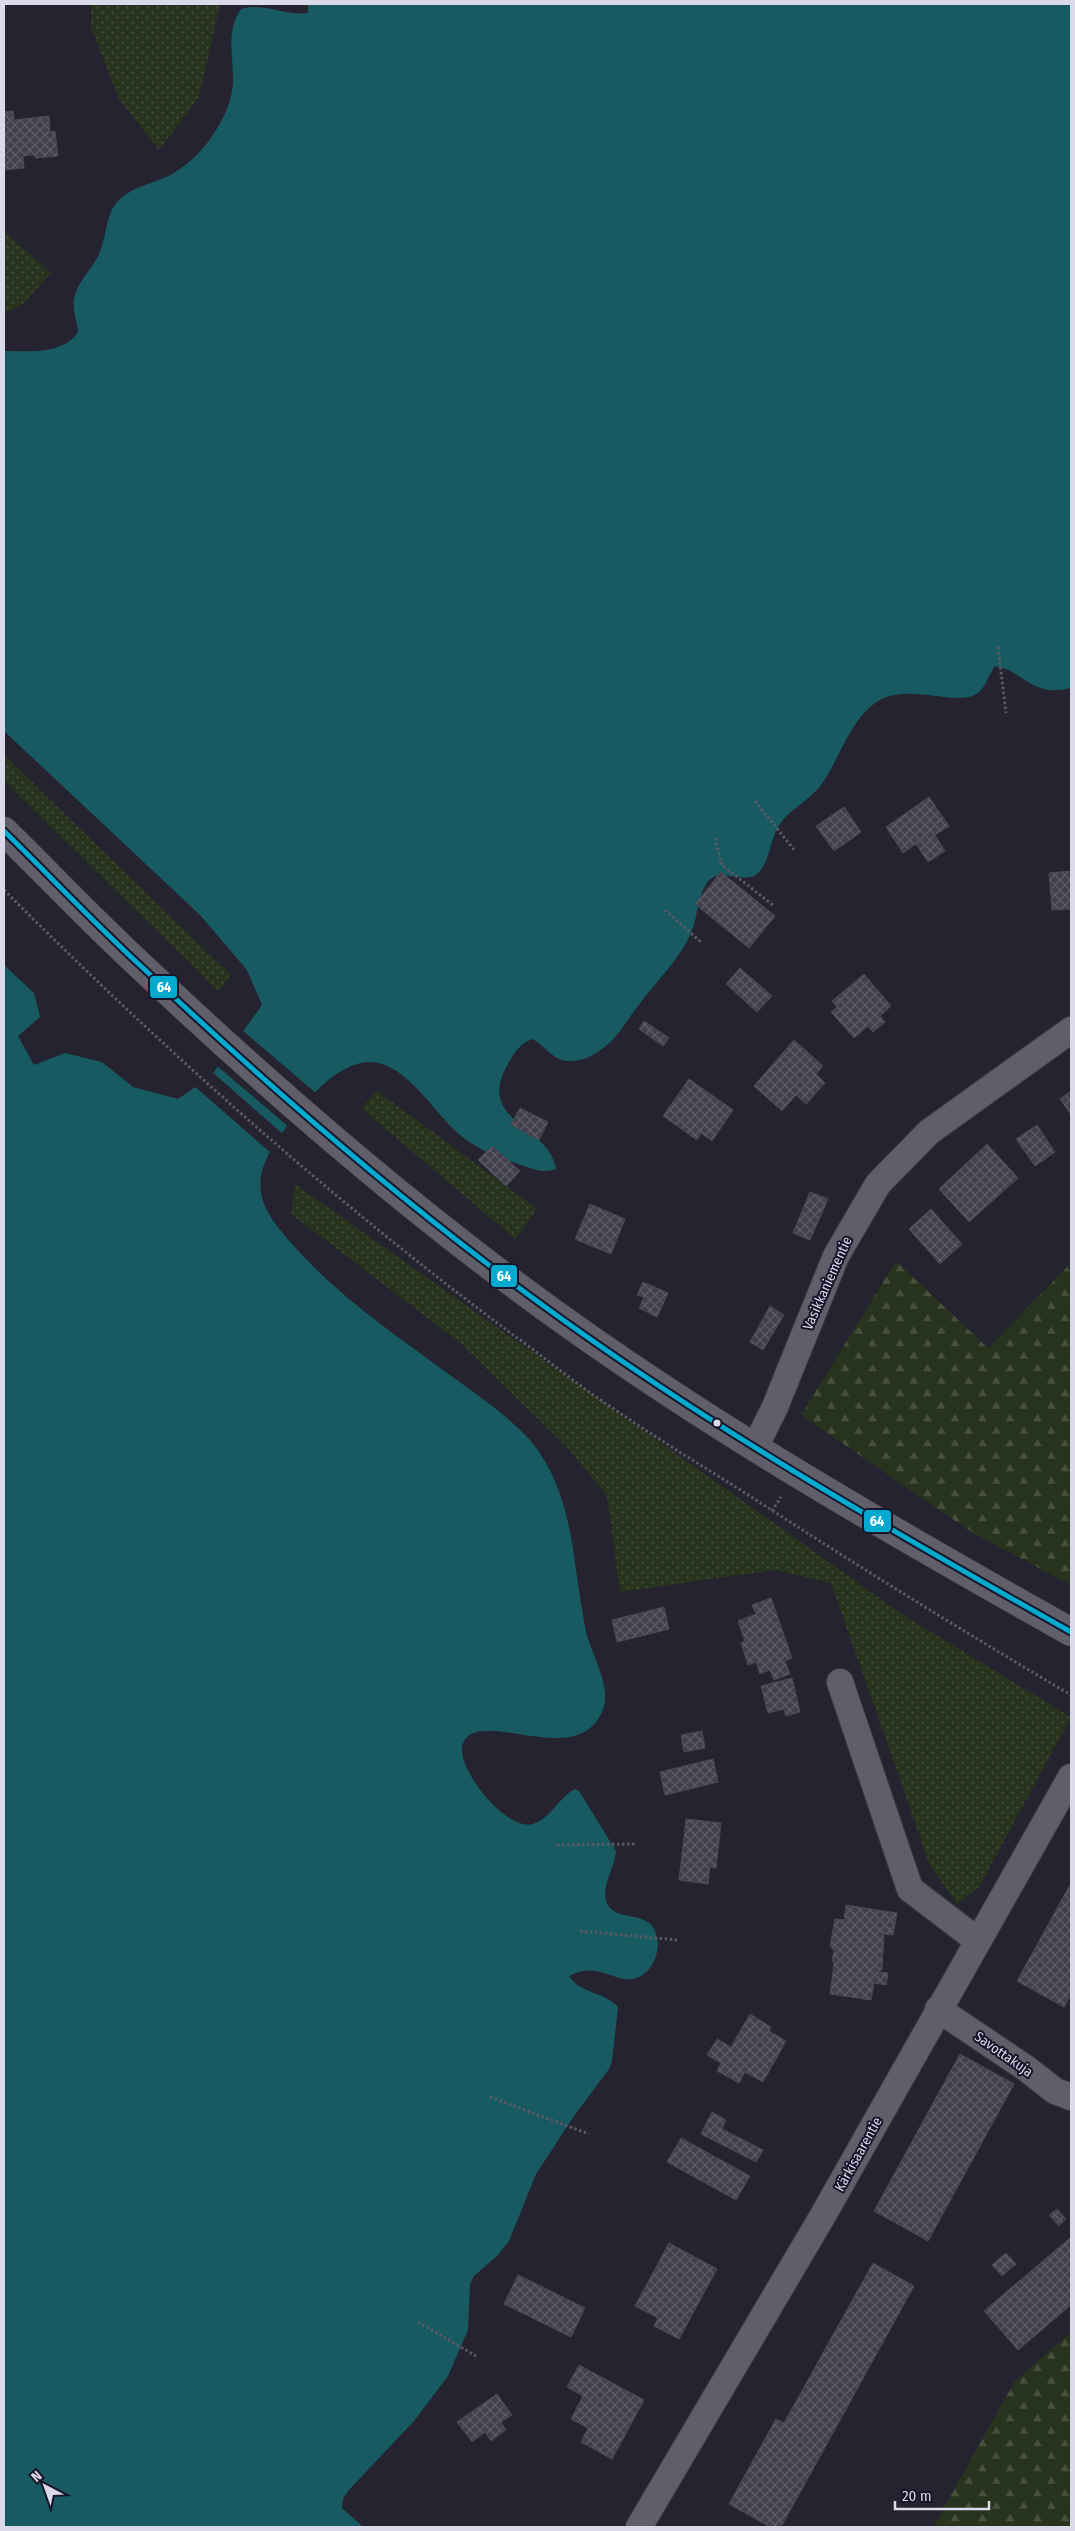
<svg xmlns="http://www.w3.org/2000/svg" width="1075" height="2531" viewBox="0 0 1075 2531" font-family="'Fira Sans Condensed',sans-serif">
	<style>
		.grass { fill: url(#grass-dots) }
		.forest { fill: url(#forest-firs) }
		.water { fill: #185a62 }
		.pier { fill: #24232f }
		.building { fill: url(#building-cross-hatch); stroke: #4a4a54 }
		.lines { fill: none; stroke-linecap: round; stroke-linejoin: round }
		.street-casing { stroke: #3f3e48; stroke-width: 28 }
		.secondary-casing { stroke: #3f3e48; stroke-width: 29 }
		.path { stroke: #5b5a63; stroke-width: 3; stroke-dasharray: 2.5 2.5; stroke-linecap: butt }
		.street { stroke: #605f69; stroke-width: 26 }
		.secondary { stroke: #605f69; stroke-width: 28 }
		.bus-1-casing { stroke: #18142a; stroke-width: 9 }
		.bus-1 { stroke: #00a9ce; stroke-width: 5 }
		.bus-dot { fill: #dbdaea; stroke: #18142a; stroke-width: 2 }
		.labels { text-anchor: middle; stroke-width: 4; stroke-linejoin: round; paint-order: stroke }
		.street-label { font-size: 14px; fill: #dbdaea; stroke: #18142a }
		.line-badge { stroke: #18142a; stroke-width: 2 }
		.badge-label { font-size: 14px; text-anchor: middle; font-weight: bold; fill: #fff }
	</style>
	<defs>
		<pattern id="grass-dots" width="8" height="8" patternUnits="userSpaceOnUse" patternTransform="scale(1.25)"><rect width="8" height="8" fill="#27331c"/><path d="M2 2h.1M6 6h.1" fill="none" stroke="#46503d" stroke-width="1.8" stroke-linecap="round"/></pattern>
		<pattern id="forest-firs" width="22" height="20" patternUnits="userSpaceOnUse" patternTransform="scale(1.25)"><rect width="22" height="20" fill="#27331c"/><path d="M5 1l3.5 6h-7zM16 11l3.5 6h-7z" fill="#46503d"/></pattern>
		<pattern id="building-cross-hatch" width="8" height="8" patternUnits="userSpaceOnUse" patternTransform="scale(1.25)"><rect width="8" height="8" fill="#41404c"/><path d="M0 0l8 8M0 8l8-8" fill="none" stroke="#5c5b66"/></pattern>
	</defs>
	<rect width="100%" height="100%" fill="#24232f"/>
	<!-- grass -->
	<path class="grass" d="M91 4H220L199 97 159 150 119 99 91 28Z
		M4 231 51 273 23 304 4 314Z
		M4 755 231 975 218 991 4 781Z
		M377 1091 537 1209 515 1239 361 1108Z
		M295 1184 908 1618 1071 1717 979 1887 957 1904 930 1865 831 1583 775 1570 620 1592 607 1496 566 1446 459 1342 291 1214Z"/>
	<!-- forest -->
	<path class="forest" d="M896 1261 988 1348 1071 1263V1585L973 1533 801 1415Z
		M1071 2332V2527H933L1015 2381Z"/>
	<!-- water -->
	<path class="water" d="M308 4H1071V688C1031 698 1025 671 995 666 989 674 986 686 979 692 962 708 914 685 884 698 851 713 841 758 821 785 809 801 788 810 778 827 770 841 770 860 759 872 745 887 719 865 707 883 697 897 698 917 691 933 678 962 656 981 638 1006 626 1021 618 1038 602 1049 593 1056 582 1061 571 1061 554 1062 546 1047 533 1039 521 1042 515 1052 509 1062 473 1123 549 1124 556 1169 543 1174 529 1168 516 1163 496 1157 477 1149 460 1135 432 1112 400 1050 357 1064 326 1074 304 1104 285 1129 272 1147 257 1169 261 1192 264 1213 280 1230 293 1245 337 1295 390 1331 443 1370 473 1392 505 1413 530 1440 561 1477 570 1523 576 1570 579 1590 582 1611 586 1632 592 1656 613 1688 602 1712 576 1771 480 1706 463 1743 453 1764 505 1832 533 1824 550 1819 559 1797 575 1789L579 1791 616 1851C615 1868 600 1887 607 1903 614 1923 652 1908 657 1937 659 1946 657 1956 653 1963 650 1969 645 1974 639 1977 618 1987 598 1959 569 1976 579 1993 605 1992 618 2007L612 2061 609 2069 574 2116 536 2174 509 2241 497 2256 474 2276 470 2284 468 2330 448 2376 414 2421 348 2491 343 2499 342 2508 363 2527H4V965L34 993 40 1017 18 1036 34 1065 65 1053 102 1062 133 1087 178 1099 211 1076 262 1005 247 970 200 915 4 731V351C28 351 63 355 78 332 77 320 71 307 75 295 79 280 92 269 98 256 109 234 103 210 125 195 136 187 151 183 164 178 186 168 204 150 216 130 225 116 232 100 233 83 234 58 225 31 241 9 264 2 284 16 308 13Z"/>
	<!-- pier -->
	<path class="pier" d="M242 1030 317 1094 290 1128 216 1065Z
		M211 1071 284 1135 272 1154 193 1085Z"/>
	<!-- building -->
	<path class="building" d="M13 111 14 120 49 116 50 132 55 131 58 156 35 158V155L23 156 24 168 4 170V112Z
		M929 797 949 826 935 835 945 851 928 862 916 844 903 853 886 827Z
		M844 807 861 832 834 851 816 826Z
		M1071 871V909L1052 910 1049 873Z
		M721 872 775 916 749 948 695 904Z
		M740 968 772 996 757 1012 726 984Z
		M864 974 891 1006 880 1016 885 1022 873 1032 868 1026 854 1038 831 1012 837 1007 832 1001Z
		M644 1021 669 1038 663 1046 639 1029Z
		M794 1040 823 1066 816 1074 825 1083 806 1104 796 1095 782 1111 754 1086Z
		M689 1079 733 1110 712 1141 701 1133 697 1140 663 1116Z
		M1071 1091V1115L1060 1099Z
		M520 1108 548 1122 539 1140 511 1125Z
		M1037 1125 1055 1152 1035 1166 1016 1139Z
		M987 1144 1018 1178 969 1222 939 1189Z
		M492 1146 520 1171 506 1186 478 1160Z
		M810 1192 828 1199 810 1240 793 1233Z
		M590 1204 625 1219 611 1254 575 1239Z
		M931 1209 962 1244 940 1264 909 1229Z
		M643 1282 668 1293 657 1317 639 1308 644 1297 637 1295Z
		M770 1306 784 1315 763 1350 750 1342Z
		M771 1598 792 1658 785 1661 790 1674 774 1680 770 1670 760 1674 756 1662 748 1665 741 1643 745 1641 738 1621 756 1614 752 1605Z
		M664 1607 669 1629 617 1642 612 1620Z
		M792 1678 800 1712 786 1716 784 1709 768 1713 761 1686Z
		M702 1731 705 1748 684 1752 681 1735Z
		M713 1759 718 1782 665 1795 660 1772Z
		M686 1819 721 1823 716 1868 710 1867 708 1884 679 1880Z
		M1071 1883V1994L1064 2007 1017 1981Z
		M846 1905 897 1913 893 1935 884 1934 882 1969 878 1972 888 1973 886 1985 874 1983 871 2000 830 1994 834 1964 832 1960 834 1951 830 1946 835 1919 844 1920Z
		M750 2014 771 2027 769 2031 786 2041 763 2082 745 2072 739 2083 717 2071 721 2063 707 2055 717 2039 731 2047Z
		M960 2054 1014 2084 928 2241 874 2211Z
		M712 2112 726 2120 722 2129 763 2150 756 2162 701 2134Z
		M681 2138 750 2176 736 2200 667 2162Z
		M1057 2209 1066 2219 1059 2226 1049 2215Z
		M1071 2237V2305L1018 2350 984 2311Z
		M669 2243 717 2269 679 2339 654 2326 658 2318 635 2306Z
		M1006 2253 1016 2264 1002 2276 992 2265Z
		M873 2263 914 2286 781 2527H770L729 2504 776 2419 784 2423Z
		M518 2275 585 2308 571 2337 504 2304Z
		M579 2365 644 2400 612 2459 581 2442 588 2428 571 2419 583 2396 567 2387Z
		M497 2394 512 2415 501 2422 506 2430 491 2441 485 2432 472 2442 457 2422Z"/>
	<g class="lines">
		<!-- street casing -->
		<g class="street-casing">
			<path id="street" d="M755 1447 775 1407 836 1256 878 1184 929 1132 1071 1030
				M840 1682 910 1889 977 1940
				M938 2009 1027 2069 1055 2091 1071 2097
				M639 2527 822 2217 1071 1777"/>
		</g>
		<!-- secondary casing -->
		<g class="secondary-casing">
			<path id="secondary" d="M4 831C50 876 95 924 143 968 252 1071 366 1171 485 1262 668 1403 870 1519 1071 1632"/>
		</g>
		<!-- path -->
		<path class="path" d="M998 647 1006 713
			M755 801 795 851
			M715 838 722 865 774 906
			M4 890C164 1050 334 1202 516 1337 549 1361 580 1387 614 1409 655 1437 697 1463 739 1489 848 1560 959 1629 1071 1695
			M665 910 702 943
			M772 1511 781 1497
			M557 1845 636 1844
			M580 1931 677 1940
			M490 2097 589 2134
			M418 2322 476 2356"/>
		<!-- street -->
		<use href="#street" class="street"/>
		<!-- secondary -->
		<use href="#secondary" class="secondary"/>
		<!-- bus-1 casing -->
		<g class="bus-1-casing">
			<path id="bus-1" d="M4 831C50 876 95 924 143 968 252 1071 366 1171 485 1262 668 1403 870 1519 1071 1632"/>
		</g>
		<!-- bus-1 -->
		<use href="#bus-1" class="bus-1"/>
	</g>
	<!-- markers -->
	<circle class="bus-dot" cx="717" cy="1423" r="4.5"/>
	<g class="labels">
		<!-- street labels -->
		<g class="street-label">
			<text transform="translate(827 1283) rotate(-66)" y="5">Vasikkaniementie</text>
			<text transform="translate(1004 2054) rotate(35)" y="5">Savottakuja</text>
			<text transform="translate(858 2154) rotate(-61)" y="5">Kärkisaarentie</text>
		</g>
	</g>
	<g class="line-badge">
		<rect x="149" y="975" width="29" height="24" rx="5" fill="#00a9ce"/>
		<rect x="490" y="1264" width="28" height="24" rx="5" fill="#00a9ce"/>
		<rect x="863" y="1509" width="29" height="24" rx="5" fill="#00a9ce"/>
	</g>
	<g class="badge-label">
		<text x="164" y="992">64</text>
		<text x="504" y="1281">64</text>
		<text x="877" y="1526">64</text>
	</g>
	<!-- border -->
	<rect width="1075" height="2531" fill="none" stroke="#dbdaea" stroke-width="10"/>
	<!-- north arrow -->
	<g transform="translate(45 2486) rotate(319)" stroke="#18142a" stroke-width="4" paint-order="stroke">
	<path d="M0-4L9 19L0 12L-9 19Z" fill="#dbdaea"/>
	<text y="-8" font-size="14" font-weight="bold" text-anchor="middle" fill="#dbdaea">N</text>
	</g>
	<!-- scale -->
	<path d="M895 2501v8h94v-8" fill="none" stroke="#dbdaea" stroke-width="2.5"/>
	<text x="902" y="2501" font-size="15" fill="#dbdaea" stroke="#18142a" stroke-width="4" paint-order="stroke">20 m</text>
</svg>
